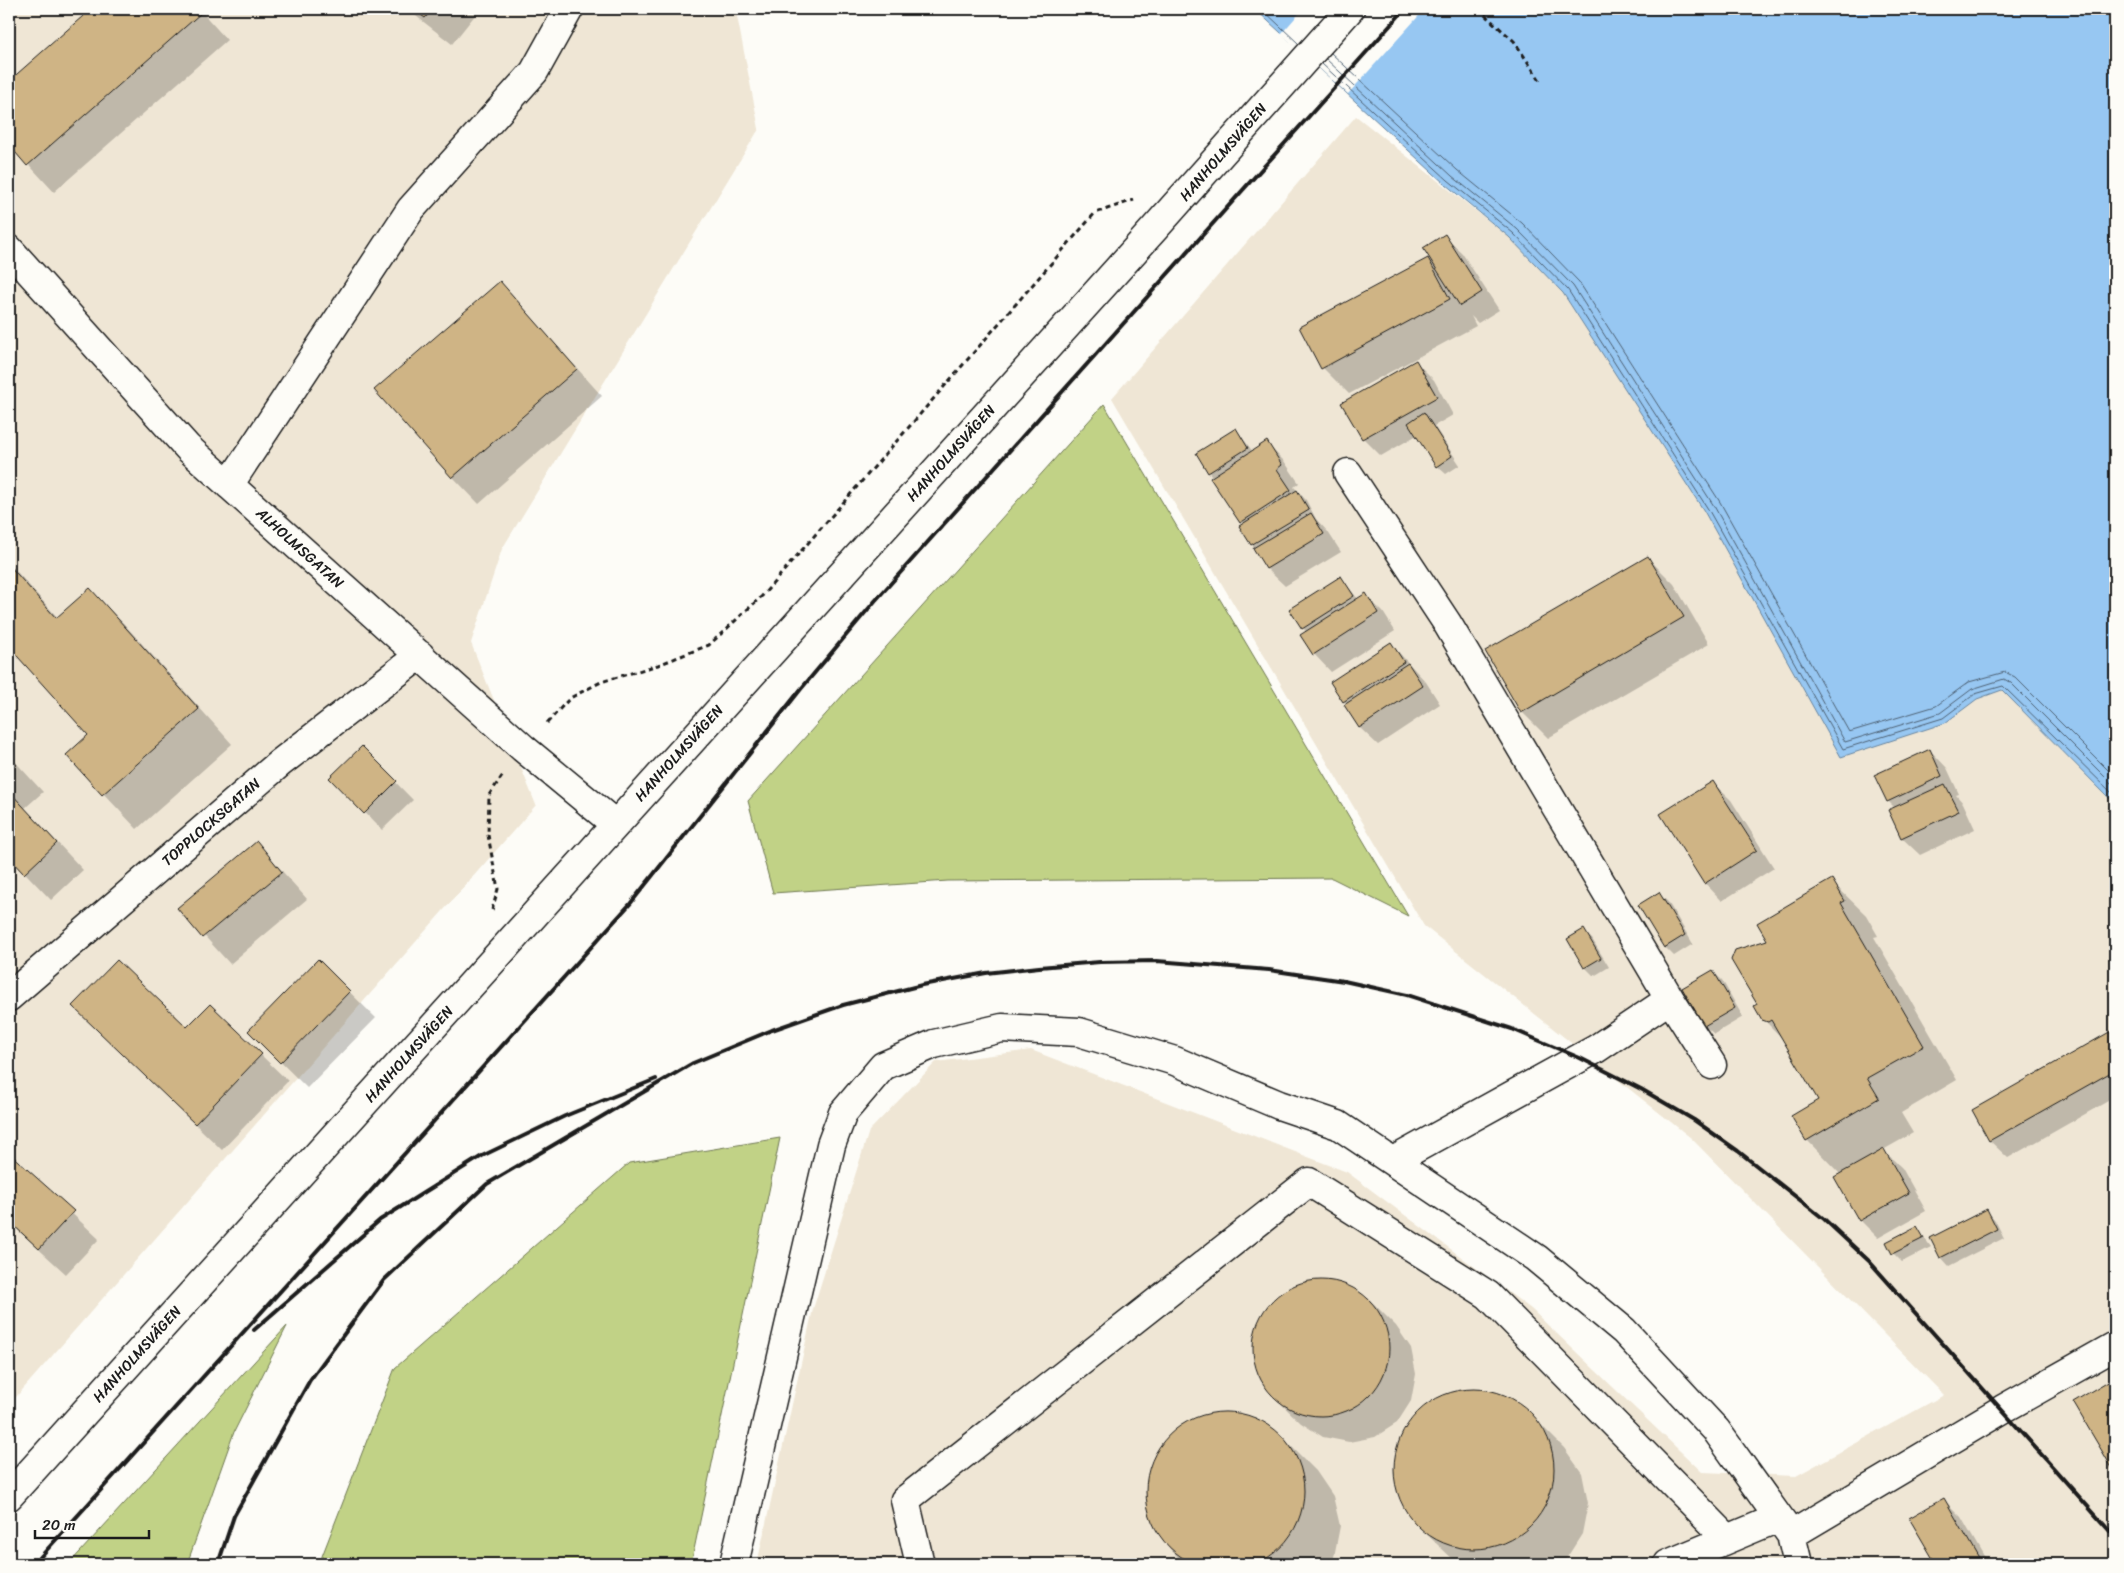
<svg xmlns="http://www.w3.org/2000/svg" width="2124" height="1573" viewBox="0 0 2124 1573" font-family="Sriracha,sans-serif">
	<style>
		.built { fill: #efe6d5 }
		.green { fill: #c1d286; stroke: #6e7751 }
		.water { fill: #97c7f2; stroke: #66839c }
		.pier { fill: #fdfcf7 }
		.shadow { fill: #0003 }
		.lines { fill: none; stroke-linecap: round; stroke-linejoin: round }
		.shore { stroke: #4d6072; stroke-width: 1 }
		.building { fill: #cfb485; stroke: #1c1c1c }
		.minor-casing { stroke: #1c1c1c; stroke-width: 31 }
		.path { stroke: #1c1c1c; stroke-width: 3; stroke-dasharray: 5 4; stroke-linecap: butt }
		.minor { stroke: #fdfcf7; stroke-width: 28 }
		.rail { stroke: #1c1c1c; stroke-width: 4 }
		.labels { text-anchor: middle; stroke-width: 5; stroke-linejoin: round; paint-order: stroke }
		.street-label { font-size: 15px; fill: #1c1c1c; stroke: #fdfcf7 }
	</style>
	<rect width="100%" height="100%" fill="#fdfcf7"/>
	<filter id="ink" filterUnits="userSpaceOnUse"><feTurbulence type="fractalNoise" baseFrequency=".02" numOctaves="2"/><feDisplacementMap in="SourceGraphic" scale="10" xChannelSelector="R" yChannelSelector="G"/><feConvolveMatrix kernelMatrix="1 2 1 2 8 2 1 2 1" color-interpolation-filters="sRGB"/></filter>
	<g filter="url(#ink)">
		<!-- built -->
		<path class="built" d="M9 9H739L737 16 759 129 502 549 471 643 536 805 9 1405Z
			M1356 116 1509 237 1563 293 1704 511 1841 757 1945 723 1977 699 2002 690 2115 804V1564H757L813 1309 869 1131 936 1062 1031 1050 1347 1172 1531 1309 1702 1472 1796 1476 1944 1395 1691 1138 1424 926 1112 398Z"/>
		<!-- green -->
		<path class="green" d="M1104 404 1408 916 1332 878 948 881 773 893 748 801Z
			M780 1138 691 1564H319L395 1368 629 1163Z
			M287 1326 234 1432 187 1564H69Z"/>
		<!-- water -->
		<path class="water" d="M1255 9H2115V804L2002 690 1977 699 1945 723 1841 757 1704 511 1563 293 1509 237 1445 184Z"/>
		<!-- pier -->
		<path class="pier" d="M1303 9H1425L1348 94 1281 34Z"/>
		<!-- shadow -->
		<path class="shadow" d="M93 9H199L227 40 54 192 9 143V83Z
			M407 9H480L452 44Z
			M1444 236 1462 253 1499 310 1478 323 1471 316 1476 326 1349 394 1323 368 1428 260 1435 264Z
			M500 283 602 396 479 504 453 477 376 390Z
			M1416 362 1434 380 1453 415 1434 426 1460 465 1446 474 1437 466 1417 435 1381 456 1363 438 1343 404Z
			M1236 429 1253 452 1266 443 1284 461 1299 483 1294 487 1306 500 1316 519 1328 532 1341 552 1285 586 1267 569 1241 526 1243 525 1209 472Z
			M1648 558 1674 584 1709 644 1548 738 1522 712Z
			M9 563 58 618 90 590 124 624 232 744 137 829 67 755 89 736 9 645Z
			M1341 578 1358 599 1365 595 1383 612 1395 631 1331 672 1314 654 1306 632 1291 610Z
			M1391 644 1426 682 1440 704 1378 745 1360 728 1344 701Z
			M362 748 413 800 382 830 331 778Z
			M1930 750 1947 768 1959 794 1956 795 1963 803 1975 829 1920 855 1902 838 1890 810 1895 808 1888 801Z
			M9 755 43 792 25 808 83 870 51 900 9 856Z
			M1713 783 1731 800 1774 868 1722 901 1705 883Z
			M257 843 307 899 230 964 179 908Z
			M1831 881 1866 915 1878 936 1874 937 1957 1080 1901 1113 1913 1133 1883 1150 1902 1168 1926 1211 1878 1238 1860 1220 1841 1175 1807 1140 1820 1101 1786 1042 1763 1019 1759 1004 1769 941Z
			M1659 894 1668 902 1693 944 1674 956 1665 947 1640 905Z
			M1583 931 1592 939 1609 967 1594 976 1585 967Z
			M318 961 376 1018 307 1088 249 1031Z
			M1713 972 1722 980 1743 1017 1714 1034 1705 1026 1684 989Z
			M210 1006 288 1081 222 1150 100 1032 187 1029Z
			M2113 1032 2115 1034V1097L2008 1158 1990 1141 1973 1111Z
			M9 1154 99 1239 66 1274 9 1222Z
			M1987 1211 1995 1220 2004 1238 1949 1266 1941 1257Z
			M1917 1228 1931 1247 1902 1262 1893 1253Z
			M1320 1280 1347 1286 1369 1299 1396 1326 1411 1348 1416 1374 1411 1401 1397 1423 1375 1437 1349 1442 1323 1437 1301 1423 1274 1397 1259 1375 1253 1349 1259 1322 1273 1300 1295 1286Z
			M2115 1378V1471L2075 1403Z
			M1473 1390 1504 1396 1529 1413 1564 1448 1582 1473 1588 1503 1582 1534 1566 1559 1559 1564H1458L1418 1526 1401 1500 1395 1470 1400 1439 1417 1414 1443 1396Z
			M1224 1413 1255 1418 1281 1436 1316 1471 1333 1496 1340 1526 1334 1557 1329 1564H1185L1170 1549 1152 1523 1146 1493 1152 1462 1169 1437 1194 1419Z
			M1944 1500 1961 1517 1988 1564H1938L1911 1518Z"/>
		<g class="lines">
			<!-- shore -->
			<path class="shore" d="M1262 9 1299 44
				M1331 53 1457 170 1522 223 1579 282 1720 502 1849 732 1936 706 1969 682 2005 672 2015 677 2115 777
				M1326 59 1452 176 1517 229 1573 286 1714 506 1845 742 1940 713 1972 689 2004 679 2011 683 2115 787
				M1322 64 1448 180 1513 233 1568 290 1708 509 1843 749 1943 718 1975 694 2003 686 2115 796"/>
		</g>
		<!-- building -->
		<path class="building" d="M91 9H198L201 13 27 166 9 145V81Z
			M413 9H433L425 18Z
			M1445 234 1482 292 1460 306 1423 248Z
			M1428 258 1450 299 1321 369 1299 327Z
			M500 281 577 369 452 478 374 390Z
			M1416 360 1437 397 1362 439 1341 403Z
			M1424 412 1452 456 1436 467 1408 423Z
			M1236 428 1248 448 1208 473 1196 453Z
			M1267 441 1282 465 1277 469 1291 490 1240 523 1210 478Z
			M1297 490 1309 510 1251 545 1239 526Z
			M1311 513 1324 534 1266 569 1253 548Z
			M1648 556 1684 617 1521 713 1485 651Z
			M9 565 56 618 90 588 199 709 102 795 66 755 88 735 9 647Z
			M1341 576 1354 596 1302 629 1289 609Z
			M1366 593 1378 613 1313 655 1300 635Z
			M1391 642 1404 662 1343 702 1330 682Z
			M1408 663 1423 686 1359 728 1344 705Z
			M362 746 397 781 364 814 329 778Z
			M1930 749 1942 776 1887 802 1874 775Z
			M9 756 17 765 9 773Z
			M1713 781 1757 850 1704 884 1660 814Z
			M1945 784 1959 811 1901 838 1888 810Z
			M9 791 57 843 24 874 9 858Z
			M257 841 282 872 202 938 177 908Z
			M1832 879 1845 901 1841 903 1924 1046 1867 1078 1879 1098 1806 1141 1791 1116 1818 1100 1771 1020 1768 1022 1762 1020 1754 1006 1757 1004 1731 960 1735 950 1767 940 1757 923Z
			M1659 892 1685 935 1664 948 1638 905Z
			M1584 929 1601 958 1584 968 1567 939Z
			M318 959 350 991 280 1063 248 1031Z
			M117 960 187 1027 210 1004 262 1054 195 1124 72 1006Z
			M1713 970 1735 1008 1704 1026 1682 988Z
			M2113 1030 2115 1035V1070L1989 1141 1972 1110Z
			M1884 1149 1909 1193 1859 1221 1834 1177Z
			M9 1153 74 1211 39 1249 9 1221Z
			M1987 1209 1997 1229 1940 1258 1930 1238Z
			M1917 1226 1924 1238 1892 1254 1886 1242Z
			M1253 1348a68 68 0 1 1 136 0a68 68 0 1 1-136 0Z
			M2115 1377V1473L2073 1402Z
			M1394 1469a80 80 0 1 1 160 0a80 80 0 1 1-160 0Z
			M1146 1491a79 79 0 1 1 158 0a79 79 0 1 1-158 0Z
			M1944 1498 1982 1564H1936L1909 1518Z"/>
		<g class="lines">
			<!-- minor casing -->
			<g class="minor-casing">
				<path id="minor" d="M9 249 188 448 523 748 615 824
					M1348 473 1447 623 1670 999 1712 1065
					M229 485 411 209 534 72 569 9
					M9 997 280 763 420 655
					M1393 1161 1596 1049 1670 999
					M9 1496 1155 228 1350 9
					M1791 1535 1798 1564
					M734 1564 831 1145 843 1113 883 1066 934 1044 1002 1028 1079 1032 1175 1061 1279 1105 1338 1125 1536 1258 1624 1331 1716 1430 1791 1535 2003 1409 2115 1346
					M920 1564 905 1500 1309 1182 1488 1295 1728 1539
					M1668 1564 1778 1518"/>
			</g>
			<!-- path -->
			<path class="path" d="M1478 9 1514 41 1541 82
				M547 723 570 698 601 682 658 665 709 645 762 596 1095 213 1134 200
				M492 910 498 889 488 835 489 795 503 775"/>
			<!-- minor -->
			<use href="#minor" class="minor"/>
			<!-- rail -->
			<path class="rail" d="M254 1330 380 1220 482 1156 565 1116 656 1079
				M34 1564 630 904 801 689 875 601 1405 9
				M218 1564 234 1516 310 1380 384 1280 487 1184 693 1063 772 1030 843 1005 922 985 986 973 1039 967 1100 962 1157 961 1269 970 1344 981 1407 995 1512 1029 1580 1058 1641 1089 1694 1120 1738 1151 1824 1219 1869 1261 2115 1537"/>
		</g>
	</g>
	<g class="labels">
		<!-- street labels -->
		<g class="street-label">
			<text transform="translate(1223 152) rotate(-49)" y="5">HANHOLMSVÄGEN</text>
			<text transform="translate(951 453) rotate(-48)" y="5">HANHOLMSVÄGEN</text>
			<text transform="translate(300 548) rotate(42)" y="5">ALHOLMSGATAN</text>
			<text transform="translate(679 753) rotate(-48)" y="5">HANHOLMSVÄGEN</text>
			<text transform="translate(211 822) rotate(-41)" y="5">TOPPLOCKSGATAN</text>
			<text transform="translate(409 1054) rotate(-48)" y="5">HANHOLMSVÄGEN</text>
			<text transform="translate(137 1354) rotate(-48)" y="5">HANHOLMSVÄGEN</text>
		</g>
	</g>
	<!-- margin -->
	<rect width="2124" height="1573" fill="none" stroke="#fdfcf7" stroke-width="30"/>
	<rect x="15" y="15" width="2094" height="1543" fill="none" stroke="#1c1c1c" stroke-width="2" filter="url(#ink)"/>
	<!-- scale -->
	<path d="M35 1530v8h114v-8" fill="none" stroke="#1c1c1c" stroke-width="2.5"/>
	<text x="42" y="1530" font-size="15" fill="#1c1c1c" stroke="#fdfcf7" stroke-width="4" paint-order="stroke">20 m</text>
</svg>
